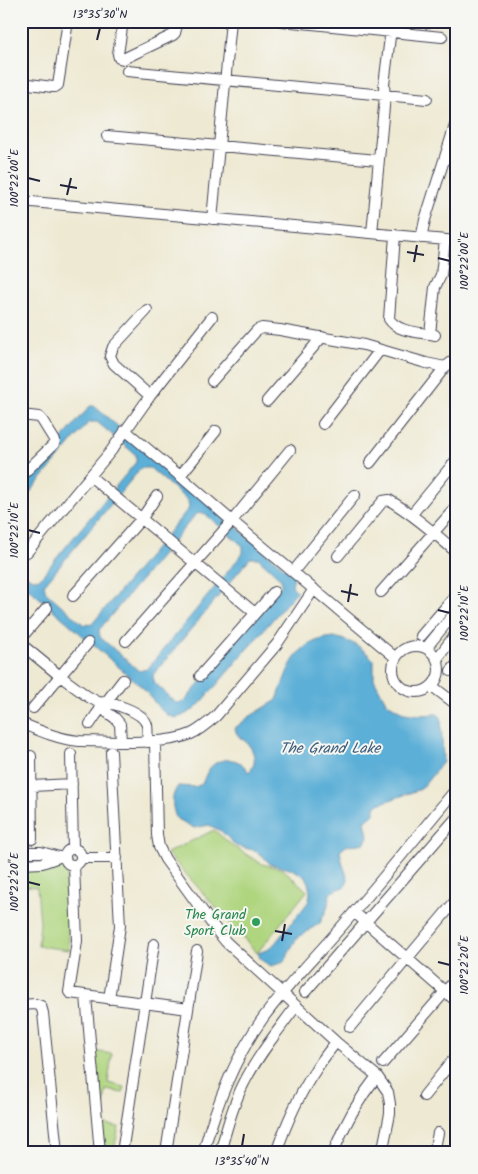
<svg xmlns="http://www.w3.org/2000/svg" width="478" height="1174" viewBox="0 0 478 1174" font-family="Kalam,sans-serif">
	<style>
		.green { fill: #afd57f; stroke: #687c5d }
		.water { fill: #5bafd7; stroke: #3e6889; fill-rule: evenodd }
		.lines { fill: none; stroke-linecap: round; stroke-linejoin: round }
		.minor-casing { stroke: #414052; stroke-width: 12 }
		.minor { stroke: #fff; stroke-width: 10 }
		.ticks { fill: none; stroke: #22223b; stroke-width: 2 }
		.leisure-dot { fill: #2e9e5b; stroke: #f6f6f2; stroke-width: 2 }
		.labels { text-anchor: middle; stroke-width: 4; stroke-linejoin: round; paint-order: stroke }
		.leisure-label { font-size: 14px; fill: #27864d; stroke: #f6f6f2; text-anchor: end }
		.water-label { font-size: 15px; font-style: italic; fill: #395a79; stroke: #f6f6f2 }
		.neatline { fill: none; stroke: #22223b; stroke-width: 2 }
		.ticks-label { font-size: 12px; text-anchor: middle; fill: #22223b }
	</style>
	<rect width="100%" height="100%" fill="#f6f6f2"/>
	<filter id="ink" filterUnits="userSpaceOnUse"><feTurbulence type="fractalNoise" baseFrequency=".02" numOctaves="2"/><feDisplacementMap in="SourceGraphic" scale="10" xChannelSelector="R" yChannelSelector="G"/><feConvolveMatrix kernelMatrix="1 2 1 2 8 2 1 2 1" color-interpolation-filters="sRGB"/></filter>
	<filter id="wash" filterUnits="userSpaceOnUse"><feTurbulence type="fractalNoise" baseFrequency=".0096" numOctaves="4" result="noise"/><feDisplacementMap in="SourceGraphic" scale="20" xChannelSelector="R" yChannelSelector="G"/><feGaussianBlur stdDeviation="1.12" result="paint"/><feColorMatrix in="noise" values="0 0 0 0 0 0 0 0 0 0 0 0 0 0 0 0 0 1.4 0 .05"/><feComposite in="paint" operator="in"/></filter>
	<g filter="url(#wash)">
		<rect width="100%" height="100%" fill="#eee9d2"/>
		<!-- green -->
		<path class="green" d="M214 830 234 847 262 864 283 869 307 891 257 953 167 853Z
			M61 867 67 872 69 950 38 946 40 923 37 887 23 886 25 868Z
			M94 1051 112 1054 108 1083 125 1087 123 1093 106 1090 101 1124 119 1127 113 1153H102Z"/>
		<!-- water -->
		<path class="water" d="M90 406H94L294 576 292 586 297 591 202 702 195 709 182 716 176 718 169 716 160 709 144 689 21 582V571L32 579 40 578 136 462V455L97 422H89L21 503V487ZM141 468H150L188 501 189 508 92 624 84 625 46 592 44 585ZM204 513 243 546V553L147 669 139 671 100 637 99 630 196 514ZM250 558H258L281 579V586L184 702 176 703 154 682 153 675Z
			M334 637C354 642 360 646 374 660V679L386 702 404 713 420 715 437 714 441 717 443 762 421 789 376 805 374 813 365 821 368 836 365 843 346 846 340 851 342 862 348 879 346 885 342 888 333 891 330 894 327 909 320 923 297 938 290 950 287 958 281 963 271 966 261 960 258 953 269 949 276 942 309 901 310 892 307 878 294 870 270 864 262 855 253 850 236 846 221 831 209 825 194 828 176 818C172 806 170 797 178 786L195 787 202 784C204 780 206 773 209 769 219 756 241 756 248 772 258 765 255 752 247 743 245 740 240 739 238 735 236 734 236 730 235 728L249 717 277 700C289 667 294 641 334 637Z"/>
	</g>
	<g filter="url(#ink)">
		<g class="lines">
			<!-- minor casing -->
			<g class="minor-casing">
				<path id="minor" d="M123 21 118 54 119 58 123 59 173 35 175 33 178 21
					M282 21 442 37
					M127 71 427 99
					M21 83 53 87H55L58 85 68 21
					M107 136 378 160
					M21 201 457 241
					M212 219 231 21
					M372 233 385 96 384 85 392 21
					M395 235 389 319C398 333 420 332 435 335
					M421 238 425 220 457 119
					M147 310 113 347 110 356 114 364 150 396
					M430 334 435 287 441 275 445 240
					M212 381 257 330 262 328 280 330 364 345 426 363 445 367
					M267 401 322 337
					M21 415 39 417 42 420 55 441 54 444 21 476
					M323 424 380 350
					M125 430 180 476 232 521 396 658
					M370 463 445 367 457 358
					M90 476 255 613
					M180 476 216 431
					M412 514 457 459
					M27 552 111 451 150 396 212 317
					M338 556 383 501 389 500C414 515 435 533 457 553
					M293 572 355 495
					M381 592 457 506
					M73 596 142 518 157 496
					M421 636 457 594
					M21 638 47 608
					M126 641 232 521 290 450
					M21 644 60 676 87 696 98 702 101 708 115 718 120 724 121 742
					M393 669a23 23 0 1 1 46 0a23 23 0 1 1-46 0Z
					M426 648 457 610
					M437 659 457 632
					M451 671 457 664
					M200 676 274 592
					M432 686 457 705
					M98 702C111 702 143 711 147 725 148 730 147 737 148 742
					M33 708 88 643
					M21 723C40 731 58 739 79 741 110 741 163 746 191 734 200 730 208 723 216 716L277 644 314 589
					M90 724 96 715 123 680
					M155 741 157 835 159 847 165 859 217 931 226 942 336 1042 377 1076 388 1092 390 1104V1114L382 1153
					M71 754 73 849
					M31 756 32 839
					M32 786 72 784
					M65 857a8 8 0 1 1 16 0a8 8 0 1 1-16 0Z
					M21 852H41L59 857
					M81 858H117
					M21 864 42 863 59 857H65
					M74 865 77 941 69 992 70 993 188 1009
					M354 912 457 1002
					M305 992 457 817
					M86 996 100 1153
					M109 999 120 926 111 752
					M21 1005 35 1004 41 1006 43 1013 57 1153
					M350 1027 457 899
					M383 1063 457 978
					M424 1096 457 1055
					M122 1153 154 944
					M166 1153 197 951
					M203 1153C216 1105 234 1058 263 1018 291 980 325 947 355 911 389 871 423 829 457 788
					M220 1153C226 1130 233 1104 244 1083 258 1055 278 1031 296 1006
					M276 1153C286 1124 298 1096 315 1071 321 1061 329 1051 336 1042
					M333 1153C344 1125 358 1100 377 1076
					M434 1153 438 1133"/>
			</g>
			<!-- minor -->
			<use href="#minor" class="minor"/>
		</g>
	</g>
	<!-- ticks -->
	<path class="ticks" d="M97 40 100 28M28 178 40 181M60 185 77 188M67 195 71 178M407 252 424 255M438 258 450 261M414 262 417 245M28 530 40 533M341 591 358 595M348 602 351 584M438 610 450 613M28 882 40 885M275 931 292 934M282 941 285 924M438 962 450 965M242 1146 244 1134"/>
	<!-- markers -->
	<circle class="leisure-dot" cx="256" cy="922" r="5"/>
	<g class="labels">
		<!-- leisure labels -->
		<g class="leisure-label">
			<text x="246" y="919">The Grand<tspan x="246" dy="16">Sport Club</tspan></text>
		</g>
		<!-- water labels -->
		<g class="water-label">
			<text x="330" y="753">The Grand Lake</text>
		</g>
	</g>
	<!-- margin -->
	<rect width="478" height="1174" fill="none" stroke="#f6f6f2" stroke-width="55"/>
	<rect x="28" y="28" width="422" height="1118" class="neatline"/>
	<g class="ticks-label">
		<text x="100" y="18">13°35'30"N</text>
		<text transform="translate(14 178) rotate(-90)" y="4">100°22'00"E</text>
		<text transform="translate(464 261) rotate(-90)" y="4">100°22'00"E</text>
		<text transform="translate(14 530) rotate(-90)" y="4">100°22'10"E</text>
		<text transform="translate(464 613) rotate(-90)" y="4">100°22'10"E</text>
		<text transform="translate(14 882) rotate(-90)" y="4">100°22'20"E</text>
		<text transform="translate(464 965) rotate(-90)" y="4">100°22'20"E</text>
		<text x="242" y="1165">13°35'40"N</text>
	</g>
</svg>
